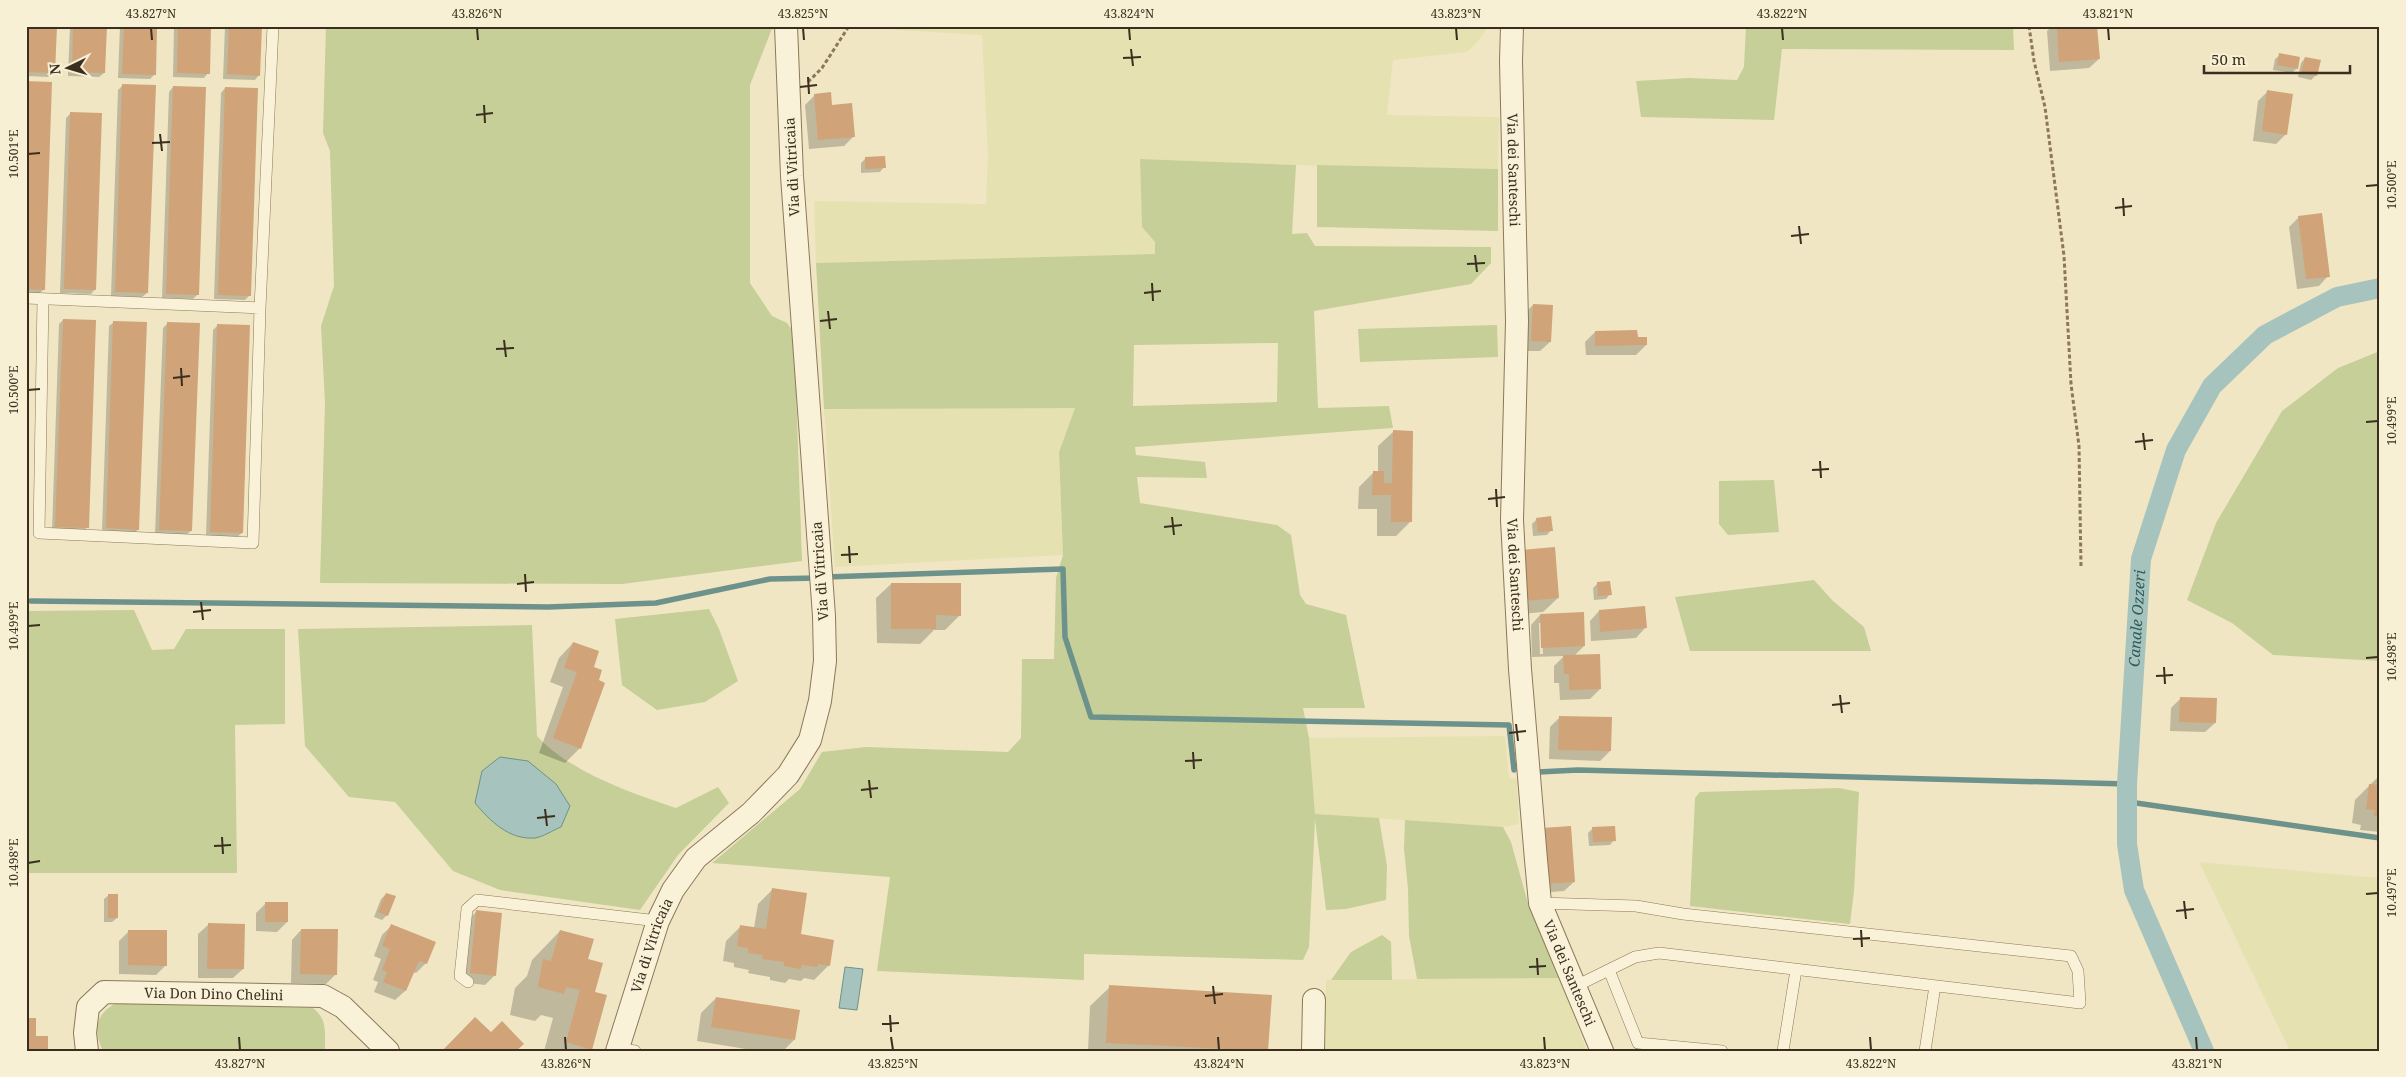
<svg xmlns="http://www.w3.org/2000/svg" width="2406" height="1077" viewBox="0 0 2406 1077" font-family="'Noto Serif',serif">
	<style>
		.farmland { fill: #e6e1b1 }
		.green { fill: #c5cf97; fill-rule: evenodd }
		.water { fill: #a6c3bd; stroke: #6c928b }
		.shadow { fill: #0003; fill-rule: evenodd }
		.lines { fill: none; stroke-linecap: round; stroke-linejoin: round }
		.stream { stroke: #6c928b; stroke-width: 5.5 }
		.canal { stroke: #a6c3bd; stroke-width: 20 }
		.building { fill: #d0a378 }
		.lane-casing { stroke: #8c7859; stroke-width: 12 }
		.street-casing { stroke: #8c7859; stroke-width: 24 }
		.path { stroke: #8c7859; stroke-width: 3; stroke-dasharray: 4 2.5; stroke-linecap: butt }
		.lane { stroke: #faf2d8; stroke-width: 11 }
		.street { stroke: #faf2d8; stroke-width: 22 }
		.ticks { fill: none; stroke: #3b2e1e; stroke-width: 2 }
		.labels { text-anchor: middle; stroke-width: 4.5; stroke-linejoin: round; paint-order: stroke }
		.street-label { font-size: 14px; fill: #3b2e1e; stroke: #f7f0d4 }
		.water-label { font-size: 15px; font-style: italic; fill: #2d5c5c; stroke: #f7f0d4 }
		.neatline { fill: none; stroke: #3b2e1e; stroke-width: 2 }
		.ticks-label { font-size: 12px; text-anchor: middle; fill: #3b2e1e }
	</style>
	<rect width="100%" height="100%" fill="#f0e6c4"/>
	<!-- farmland -->
	<path class="farmland" d="M886 26H1489L1479 40 1467 52 1393 60 1387 115 1499 117 1498 169 1296 165 1140 159 1142 227 1155 242V254L816 263 814 201 986 204 988 155 982 35 896 30Z
		M1075 407 1059 452 1063 555 835 567 824 409Z
		M1505 736 1509 778 1517 779 1519 824 1503 827 1315 814 1309 738Z
		M2199 862 2380 878V1051H2290Z
		M1560 978 1587 1051H1325L1326 980Z"/>
	<!-- green -->
	<path class="green" d="M326 26H773L750 85V283L772 316 787 323 794 333 802 561 622 584 320 583 325 403 321 326 334 286 330 151 323 133Z
		M1746 26H2013L2014 50 1782 49 1774 120 1641 117 1636 81 1689 78 1737 80 1744 67Z
		M1140 159 1296 165 1292 234 1307 233 1315 246 1491 247V263L1471 284 1314 311 1318 408 1389 406 1393 428 1135 447 1136 455 1205 462 1207 478 1137 477 1140 503 1277 525 1291 535 1300 595 1306 604 1346 615 1365 708H1303L1309 738 1315 814 1379 818 1387 866 1386 900 1346 909 1326 910 1315 819 1309 947 1303 960 1084 954V980L877 971 890 877 712 863 800 789 822 752 866 747 1008 752 1021 738 1022 659H1054L1056 578 1063 555 1059 452 1075 408 824 409 816 263 1155 254V242L1142 227ZM1278 343 1277 402 1133 406 1134 345Z
		M1317 165 1498 169V231L1317 227Z
		M1497 325 1498 357 1360 362 1358 329Z
		M2380 351V661L2273 655 2232 623 2187 600 2190 592 2216 523 2282 411 2338 368Z
		M1774 480 1779 532 1728 535 1719 524V481Z
		M1814 580 1833 601 1864 627 1871 651H1690L1675 597Z
		M26 609 28 611 134 610 152 650 174 649 186 629H285V724L235 725 237 873H26Z
		M709 609 719 629 738 681 705 702 657 710 622 685 615 619Z
		M532 625 537 736C570 772 631 793 676 808L718 787 729 803 678 855 640 910 500 890 453 871 395 802 349 797 305 746 298 629Z
		M1839 788 1859 792 1854 891 1850 924 1690 906 1695 798 1700 792Z
		M1405 820 1503 827 1511 842 1529 907 1553 953 1560 978 1417 979 1409 936 1408 889 1404 849Z
		M1382 935 1391 942 1392 980H1331L1351 952Z
		M118 1002 313 1008C327 1019 325 1031 325 1048L324 1051H103C92 1029 96 1013 118 1002Z"/>
	<!-- water -->
	<path class="water" d="M500 757 528 761 556 784 570 806 561 827C553 830 543 837 535 838 509 840 490 821 475 803L482 771Z
		M845 967 863 969 857 1010 839 1008Z"/>
	<!-- shadow -->
	<path class="shadow" d="M26 26 54 72 49 77 26 76Z
		M70 26H105L104 73 99 77 68 76Z
		M120 26H156L154 75 150 79 118 78Z
		M174 26H210L208 73 204 78 173 77Z
		M225 26H261L259 75 255 80 223 79Z
		M2052 26H2096L2099 59 2089 68 2050 71 2047 31Z
		M2280 55 2297 68 2292 73 2273 70 2275 59Z
		M2305 58 2316 75 2311 80 2298 77 2301 63Z
		M26 82 44 289 39 294 26 293Z
		M123 85 147 293 142 297 111 296 118 90Z
		M173 87 197 295 193 299 162 298 169 92Z
		M225 88 249 296 245 300 214 299 221 93Z
		M2268 91 2286 134 2276 144 2253 141 2258 101Z
		M815 95 831 106 853 137 844 146 809 149 805 105Z
		M71 113 95 289 91 294 60 293 66 118Z
		M866 158 884 167 880 172 861 173V163Z
		M2299 217 2328 276 2319 286 2297 289 2289 227Z
		M1533 305 1550 342 1540 351H1522L1523 315Z
		M63 320 87 527 83 532 52 531 59 324Z
		M114 322 138 529 134 534 102 532 109 326Z
		M167 324 191 531 186 535 155 534 163 328Z
		M218 325 242 533 237 537 206 536 213 330Z
		M1595 332 1636 338 1646 345 1636 355H1586L1585 342Z
		M1393 432 1410 522 1396 536H1377V509H1358L1359 487 1373 473H1378V446Z
		M1537 519 1551 530 1547 535 1533 536 1532 524Z
		M1505 566 1558 598 1543 612 1510 615Z
		M1598 583 1610 594 1606 599 1594 600 1593 588Z
		M891 584 960 615 945 630H934L920 644 877 643 876 598Z
		M1599 611 1645 628 1636 638 1591 641 1590 621Z
		M1540 615 1584 646 1574 656 1600 689 1590 699 1560 700 1559 683H1554V666L1564 656 1532 657 1531 625ZM1539 623H1541L1543 654H1540Z
		M573 643 592 668 580 748 565 763 539 753 563 687 550 682 559 658Z
		M2181 698 2215 723 2205 732 2170 731 2171 708Z
		M1560 717 1610 751 1600 761 1549 759 1550 727Z
		M2379 776 2380 832 2360 830 2361 825 2352 823 2355 800Z
		M1593 828 1614 840 1610 845 1589 846 1588 833Z
		M1533 839 1574 882 1564 891 1536 893Z
		M773 889 800 936 829 965 814 980 804 978 801 981 789 979 785 983 770 980V977L748 973 749 970 734 967V963L723 961 726 941 741 926 754 928 758 904Z
		M386 894 387 915 382 920 374 917 381 899Z
		M109 895 117 918 112 922H104V899Z
		M266 903 287 922 277 932 256 931V913Z
		M476 912 495 975 485 985 461 982 467 921Z
		M208 925 243 969 233 978H198V934Z
		M391 926 426 963 416 973 413 972 405 991 395 1000 374 992 378 982 373 980 381 959 374 956 382 935Z
		M301 930 336 974 326 984 291 983 292 940Z
		M129 931 166 965 156 975 119 974V941Z
		M560 931 587 960 593 993 591 1049 590 1051H544L553 1018 541 1015 535 1021 510 1015 515 988 527 976 532 960Z
		M1110 987 1267 1051H1088L1090 1006Z
		M716 998 794 1040 783 1051H758L697 1041 701 1013Z"/>
	<g class="lines">
		<!-- stream -->
		<path class="stream" d="M826 577 1063 569 1065 637 1091 717 1509 725 1514 770
			M31 601 548 607 656 603 770 579 817 578
			M1538 772 1578 770 2127 784
			M2129 802 2380 838"/>
		<!-- canal -->
		<path class="canal" id="s1" d="M2204 1051 2134 890 2127 844V784L2141 559 2176 450 2212 386 2265 335 2337 297 2380 288"/>
	</g>
	<!-- building -->
	<path class="building" d="M26 26H57L55 73 26 72Z
		M73 26H107L105 73 72 72Z
		M124 26H157L156 75 122 74Z
		M178 26H211L210 74 177 73Z
		M229 26H262L260 76 227 74Z
		M2057 26H2097L2100 59 2059 62Z
		M2279 53 2300 57 2298 69 2277 65Z
		M2305 57 2321 60 2317 76 2301 73Z
		M26 81 52 82 45 290 26 289Z
		M122 84 156 85 148 293 115 292Z
		M173 86 206 87 199 295 166 294Z
		M225 87 258 88 251 296 218 295Z
		M2267 90 2293 94 2287 135 2262 131Z
		M831 92 832 105 852 103 855 137 818 140 814 94Z
		M70 112 102 113 96 290 64 289Z
		M885 156 886 168 865 169V157Z
		M2322 213 2330 277 2306 279 2298 216Z
		M1533 304 1553 305 1551 342 1531 341Z
		M63 319 96 320 89 528 55 527Z
		M113 321 147 322 139 530 106 528Z
		M167 322 200 323 192 531 159 530Z
		M217 324 250 325 243 533 210 532Z
		M1637 330 1638 337H1647V345L1595 346V331Z
		M1393 430 1413 431 1412 522H1391V495H1372L1373 471H1384V483H1392Z
		M1551 516 1553 531 1538 532 1536 518Z
		M1555 547 1559 598 1524 601 1520 550Z
		M1610 581 1612 595 1598 596 1597 582Z
		M891 583H961V616L936 615V629H891Z
		M1645 606 1647 628 1600 632 1599 610Z
		M1584 612 1585 646 1541 648 1540 614Z
		M573 642 599 651 594 667 602 670 599 680 605 683 581 749 553 738 577 672 564 668Z
		M1600 654 1601 689 1569 690V674H1564L1563 655Z
		M2180 697 2217 698 2216 723 2179 722Z
		M1559 716 1612 717 1611 751 1558 750Z
		M2379 777H2380V816H2374L2375 810 2366 809 2369 784 2377 785Z
		M1571 826 1575 882 1545 884 1542 828Z
		M1615 826 1616 841 1593 842 1592 827Z
		M772 888 807 893 801 934 834 940 830 966 818 964 817 967 802 965 801 969 784 966V962L762 959 763 955 748 953V948L737 946 740 925 766 929Z
		M386 893 396 896 388 916 378 912Z
		M108 894H118V918H108Z
		M265 902H288V922H265Z
		M476 910 502 913 496 976 470 973Z
		M208 923 245 924 244 969H207Z
		M391 924 436 942 427 964 419 961 406 991 383 982 387 972 382 970 390 949 382 946Z
		M301 929H338L337 975 300 974Z
		M128 930H167V966L128 965Z
		M560 930 594 939 588 959 603 963 595 992 607 995 592 1050 566 1042 580 990 566 987 564 994 538 987 543 959 551 961Z
		M1109 985 1272 995 1268 1051 1106 1043Z
		M716 997 800 1010 795 1040 711 1027Z
		M475 1017 491 1032 502 1021 524 1044 516 1051H442Z
		M26 1018H36V1036H48V1051H26Z"/>
	<g class="lines">
		<!-- lane casing -->
		<g class="lane-casing">
			<path id="lane" d="M26 298 260 308 273 26
				M43 299 39 533 253 543 260 308
				M1540 903 1636 906 1683 914 2071 956 2078 971 2080 1003 1659 953 1635 957 1576 986
				M1609 970 1638 1043 1722 1051
				M468 982 460 976 467 909 477 900 658 921
				M617 1048 635 1051
				M1783 1051 1796 970
				M1925 1051 1935 986"/>
		</g>
		<!-- street casing -->
		<g class="street-casing">
			<g id="street">
				<path id="s2" d="M1512 26 1511 61 1517 321 1512 520 1520 669 1536 860 1540 903 1602 1051"/>
				<path id="s3" d="M87 1051 85 1033 88 1007 104 992 323 996 343 1007 388 1051"/>
				<path id="s4" d="M617 1051 658 921 673 890 696 858 751 813 788 775 810 740 820 701 825 661 824 616 792 176 786 26"/>
				<path d="M1313 1051 1314 1000"/>
			</g>
		</g>
		<!-- path -->
		<path class="path" d="M2029 26 2034 61 2045 107 2064 256 2071 384 2079 446 2081 567
			M808 82 822 68 849 26"/>
		<!-- lane -->
		<use href="#lane" class="lane"/>
		<!-- street -->
		<use href="#street" class="street"/>
	</g>
	<!-- ticks -->
	<path class="ticks" d="M151 28 152 40M477 28 478 40M803 28 804 40M1129 28 1130 40M1456 28 1457 40M1782 28 1783 40M2108 28 2109 40M1131 49 1133 66M1123 58 1141 57M808 77 809 94M800 87 817 85M484 105 485 123M476 115 493 113M160 134 162 151M152 143 170 142M28 154 40 153M2366 186 2378 185M2123 198 2124 216M2115 208 2132 206M1799 226 1801 244M1791 236 1809 234M1475 255 1477 272M1467 264 1485 263M1152 283 1153 301M1144 293 1161 291M828 311 830 329M820 321 837 319M504 340 506 357M496 349 514 348M181 368 182 386M173 378 190 376M28 390 40 389M2366 422 2378 421M2143 433 2145 450M2135 442 2153 440M1820 461 1821 478M1812 470 1829 469M1496 489 1497 507M1488 499 1505 497M1172 517 1174 535M1164 527 1182 525M849 546 850 563M841 555 858 554M525 574 526 592M517 584 534 582M201 602 203 620M193 612 211 610M28 626 40 625M2366 658 2378 657M2164 667 2165 684M2156 676 2173 675M1840 695 1842 713M1832 705 1850 703M1516 724 1518 741M1509 733 1526 731M1193 752 1194 769M1185 761 1202 760M869 780 871 798M861 790 878 788M545 809 547 826M537 818 555 816M222 837 223 854M214 846 231 845M28 863 40 861M2366 894 2378 893M2184 901 2186 919M2176 911 2194 909M1861 930 1862 947M1853 939 1870 938M1537 958 1538 975M1529 967 1546 966M1213 986 1215 1004M1205 996 1223 994M890 1015 891 1032M882 1024 899 1023M239 1037 240 1050M565 1037 566 1050M891 1037 893 1050M1218 1037 1219 1050M1544 1037 1545 1050M1870 1037 1871 1050M2196 1037 2197 1050"/>
	<g class="labels">
		<!-- street labels -->
		<g class="street-label">
			<text transform="translate(792 167) rotate(-93)" y="5">Via di Vitricaia</text>
			<text dy="5" stroke="none"><textPath href="#s2" startOffset="144">Via dei Santeschi</textPath></text>
			<text transform="translate(820 571) rotate(-94)" y="5">Via di Vitricaia</text>
			<text dy="5" stroke="none"><textPath href="#s2" startOffset="549">Via dei Santeschi</textPath></text>
			<text dy="5" stroke="none"><textPath href="#s4" startOffset="111">Via di Vitricaia</textPath></text>
			<text dy="5" stroke="none"><textPath href="#s2" startOffset="954">Via dei Santeschi</textPath></text>
			<text dy="5" stroke="none"><textPath href="#s3" startOffset="176">Via Don Dino Chelini</textPath></text>
		</g>
		<!-- water labels -->
		<g class="water-label">
			<text dy="5" stroke="none"><textPath href="#s1" startOffset="448">Canale Ozzeri</textPath></text>
		</g>
	</g>
	<!-- border -->
	<rect width="2406" height="1077" fill="none" stroke="#f7f0d4" stroke-width="55"/>
	<!-- north arrow -->
	<g transform="translate(68 68) rotate(265)" stroke="#f7f0d4" stroke-width="4" paint-order="stroke">
	<path d="M0-4L9 19L0 12L-9 19Z" fill="#3b2e1e"/>
	<text y="-8" font-size="14" font-weight="bold" text-anchor="middle" fill="#3b2e1e">N</text>
	</g>
	<!-- scale -->
	<path d="M2204 65v8h146v-8" fill="none" stroke="#3b2e1e" stroke-width="2.5"/>
	<text x="2211" y="65" font-size="15" fill="#3b2e1e" stroke="#f7f0d4" stroke-width="4" paint-order="stroke">50 m</text>
	<rect x="28" y="28" width="2350" height="1022" class="neatline"/>
	<g class="ticks-label">
		<text x="151" y="18">43.827°N</text>
		<text x="477" y="18">43.826°N</text>
		<text x="803" y="18">43.825°N</text>
		<text x="1129" y="18">43.824°N</text>
		<text x="1456" y="18">43.823°N</text>
		<text x="1782" y="18">43.822°N</text>
		<text x="2108" y="18">43.821°N</text>
		<text transform="translate(14 154) rotate(-90)" y="4">10.501°E</text>
		<text transform="translate(2392 185) rotate(-90)" y="4">10.500°E</text>
		<text transform="translate(14 390) rotate(-90)" y="4">10.500°E</text>
		<text transform="translate(2392 421) rotate(-90)" y="4">10.499°E</text>
		<text transform="translate(14 626) rotate(-90)" y="4">10.499°E</text>
		<text transform="translate(2392 657) rotate(-90)" y="4">10.498°E</text>
		<text transform="translate(14 863) rotate(-90)" y="4">10.498°E</text>
		<text transform="translate(2392 893) rotate(-90)" y="4">10.497°E</text>
		<text x="240" y="1068">43.827°N</text>
		<text x="566" y="1068">43.826°N</text>
		<text x="893" y="1068">43.825°N</text>
		<text x="1219" y="1068">43.824°N</text>
		<text x="1545" y="1068">43.823°N</text>
		<text x="1871" y="1068">43.822°N</text>
		<text x="2197" y="1068">43.821°N</text>
	</g>
</svg>
